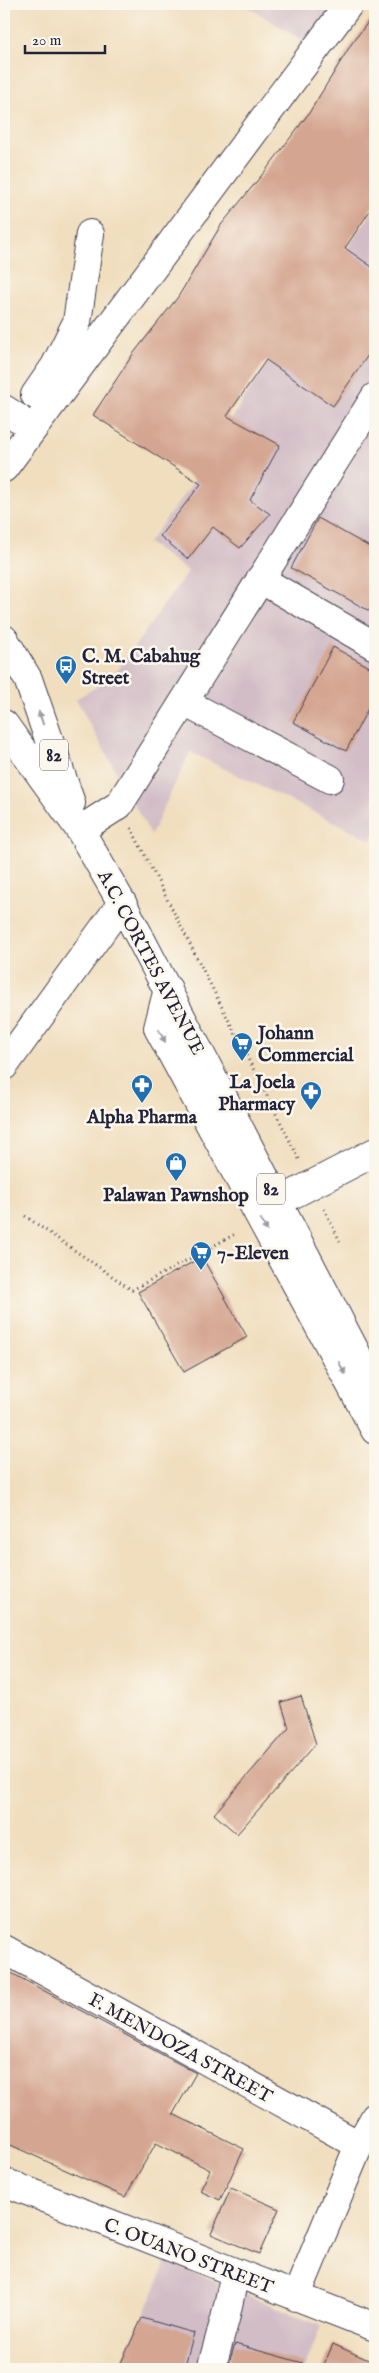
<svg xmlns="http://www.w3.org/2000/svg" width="379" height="2373" viewBox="0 0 379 2373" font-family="'IM FELL English',serif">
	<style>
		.industrial { fill: #d2bdc6 }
		.building { fill: #d4a590 }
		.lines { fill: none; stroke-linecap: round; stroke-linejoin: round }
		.minor-casing { stroke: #413e4f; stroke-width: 30 }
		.major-casing { stroke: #413e4f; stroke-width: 30 }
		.path { stroke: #413e4f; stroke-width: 3; stroke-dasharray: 1 4; stroke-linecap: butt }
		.minor { stroke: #fff; stroke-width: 28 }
		.major { stroke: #fff; stroke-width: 28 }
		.oneway { fill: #9c9ca7 }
		.labels { text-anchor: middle; stroke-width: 5; stroke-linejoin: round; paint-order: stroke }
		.shield { fill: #fbf7ec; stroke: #636270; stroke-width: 1 }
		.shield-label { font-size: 18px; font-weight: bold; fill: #22223b }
		.poi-label { font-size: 19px; font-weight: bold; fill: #22223b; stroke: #fbf7ec; text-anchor: start }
		.street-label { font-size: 19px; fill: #22223b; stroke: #fbf7ec }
	</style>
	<rect width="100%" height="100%" fill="#fbf7ec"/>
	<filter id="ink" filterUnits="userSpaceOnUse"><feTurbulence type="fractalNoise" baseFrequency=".02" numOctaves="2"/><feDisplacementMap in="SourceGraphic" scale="10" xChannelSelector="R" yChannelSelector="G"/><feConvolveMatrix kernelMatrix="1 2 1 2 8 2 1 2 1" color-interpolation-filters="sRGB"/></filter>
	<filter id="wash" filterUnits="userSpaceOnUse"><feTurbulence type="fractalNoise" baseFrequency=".0096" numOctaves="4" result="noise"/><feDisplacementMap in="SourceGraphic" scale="20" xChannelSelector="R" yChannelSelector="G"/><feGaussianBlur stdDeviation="1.12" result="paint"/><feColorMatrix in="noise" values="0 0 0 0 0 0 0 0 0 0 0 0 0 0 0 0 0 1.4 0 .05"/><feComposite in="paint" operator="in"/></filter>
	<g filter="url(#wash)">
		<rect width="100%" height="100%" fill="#f0debe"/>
		<!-- industrial -->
		<path class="industrial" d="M243 4H341L312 46Z
			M375 208V833L371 840 190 752 151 835 76 699 113 677 188 571 148 543 190 487 252 386Z
			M167 2261 321 2326 304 2369H121Z"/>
		<g id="blocks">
			<!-- building -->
			<path class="building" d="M375 13V203L345 248 375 269V345L333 406 266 360 227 416 280 445 250 500 270 514 240 548 213 527 188 559 160 536 201 484 93 415 133 354 178 297 221 225 266 170 309 113 352 43Z
				M318 518 375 550V614L291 568Z
				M333 647 375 670V695L346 751 293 722Z
				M202 1257 247 1337 184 1372 138 1292Z
				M301 1696 316 1744 237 1834 214 1814 289 1728 281 1702Z
				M4 1969 196 2073 173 2114 244 2149 220 2200 200 2191 210 2170 156 2143 125 2197 4 2142Z
				M231 2188 279 2209 259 2254 211 2234Z
				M142 2318 194 2333 184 2369H118Z
				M235 2344 303 2363 302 2369H227Z
				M333 2344 375 2363V2369H322Z"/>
		</g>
	</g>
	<g filter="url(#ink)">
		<use href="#blocks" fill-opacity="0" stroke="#413e4f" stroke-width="1"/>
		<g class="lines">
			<!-- minor casing -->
			<g class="minor-casing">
				<path id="minor" d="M35 395 55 366 77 322 90 234
					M4 409 18 418
					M4 468 349 4
					M260 579 375 646
					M184 702 330 779
					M80 830 119 805 375 397
					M4 1066 122 903
					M278 1202 375 1152
					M4 1949 359 2145
					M4 2182 375 2327
					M296 2297 359 2145 375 2117
					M211 2369 225 2319 235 2273"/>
			</g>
			<!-- major casing -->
			<g class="major-casing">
				<path id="major" d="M4 639 28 679 71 803
					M4 724 80 830 122 903 375 1389
					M168 989 158 1028 375 1430"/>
			</g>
			<!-- path -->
			<path class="path" d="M131 828 300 1161
				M324 1209 340 1241
				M25 1216 132 1290 237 1233"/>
			<!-- minor -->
			<use href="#minor" class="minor"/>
			<!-- major -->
			<use href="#major" class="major"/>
		</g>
		<!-- one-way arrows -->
		<defs><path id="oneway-solid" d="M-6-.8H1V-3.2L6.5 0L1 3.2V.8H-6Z" transform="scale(1.25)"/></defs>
		<g class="oneway">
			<use href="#oneway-solid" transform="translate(41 718) rotate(-109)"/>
			<use href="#oneway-solid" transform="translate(162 1036) rotate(62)"/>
			<use href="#oneway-solid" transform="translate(264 1225) rotate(62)"/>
			<use href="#oneway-solid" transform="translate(342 1368) rotate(62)"/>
		</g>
	</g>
	<!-- icons -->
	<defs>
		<g id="bus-pin" transform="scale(1.125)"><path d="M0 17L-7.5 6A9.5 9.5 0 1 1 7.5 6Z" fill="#1f6fb2" stroke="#fbf7ec"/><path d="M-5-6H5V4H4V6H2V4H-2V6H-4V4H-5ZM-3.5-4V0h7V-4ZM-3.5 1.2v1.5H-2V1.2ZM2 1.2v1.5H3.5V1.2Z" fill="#fff"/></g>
		<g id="supermarket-pin" transform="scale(1.125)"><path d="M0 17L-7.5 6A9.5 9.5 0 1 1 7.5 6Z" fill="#1f6fb2" stroke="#fbf7ec"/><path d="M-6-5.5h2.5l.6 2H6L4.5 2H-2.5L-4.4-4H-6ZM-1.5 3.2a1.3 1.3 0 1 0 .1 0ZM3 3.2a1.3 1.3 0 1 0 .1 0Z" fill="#fff"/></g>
		<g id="pharmacy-pin" transform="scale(1.125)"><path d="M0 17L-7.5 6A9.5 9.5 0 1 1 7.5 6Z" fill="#1f6fb2" stroke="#fbf7ec"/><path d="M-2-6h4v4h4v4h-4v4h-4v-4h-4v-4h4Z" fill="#fff"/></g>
		<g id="shop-pin" transform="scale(1.125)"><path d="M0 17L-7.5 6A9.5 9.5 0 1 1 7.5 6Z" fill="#1f6fb2" stroke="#fbf7ec"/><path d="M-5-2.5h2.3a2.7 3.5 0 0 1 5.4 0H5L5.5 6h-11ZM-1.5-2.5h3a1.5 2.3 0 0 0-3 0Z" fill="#fff"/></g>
	</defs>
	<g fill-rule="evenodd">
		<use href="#bus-pin" x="66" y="666"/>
		<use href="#supermarket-pin" x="242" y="1043"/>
		<use href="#pharmacy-pin" x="142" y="1085"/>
		<use href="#pharmacy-pin" x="311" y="1092"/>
		<use href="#shop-pin" x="176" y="1163"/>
		<use href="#supermarket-pin" x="201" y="1252"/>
	</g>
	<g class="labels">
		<!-- shield labels -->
		<g class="shield">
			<rect x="40" y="739.5" width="28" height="31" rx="4"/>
			<rect x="257" y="1173.5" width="28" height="31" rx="4"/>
		</g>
		<g class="shield-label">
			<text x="54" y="761">82</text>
			<text x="271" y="1195">82</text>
		</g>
		<!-- poi labels -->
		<g class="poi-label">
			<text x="82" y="662">C. M. Cabahug<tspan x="82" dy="22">Street</tspan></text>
			<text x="258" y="1039">Johann<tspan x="258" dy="22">Commercial</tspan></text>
			<text x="295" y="1088" text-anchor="end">La Joela<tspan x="295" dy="22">Pharmacy</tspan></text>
			<text x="142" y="1123" text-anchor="middle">Alpha Pharma</text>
			<text x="176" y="1201" text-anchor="middle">Palawan Pawnshop</text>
			<text x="217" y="1259">7-Eleven</text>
		</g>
		<!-- street labels -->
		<g class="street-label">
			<text transform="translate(152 962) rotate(62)" y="7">A.C. CORTES AVENUE</text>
			<text transform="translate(181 2047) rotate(29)" y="7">F. MENDOZA STREET</text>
			<text transform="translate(189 2255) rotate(21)" y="7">C. OUANO STREET</text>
		</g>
	</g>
	<!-- margin -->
	<rect width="379" height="2373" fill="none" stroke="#fbf7ec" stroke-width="20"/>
	<!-- scale -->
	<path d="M25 45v8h80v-8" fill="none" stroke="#22223b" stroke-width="2.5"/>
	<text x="32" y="45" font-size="15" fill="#22223b" stroke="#fbf7ec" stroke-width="4" paint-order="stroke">20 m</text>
</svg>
